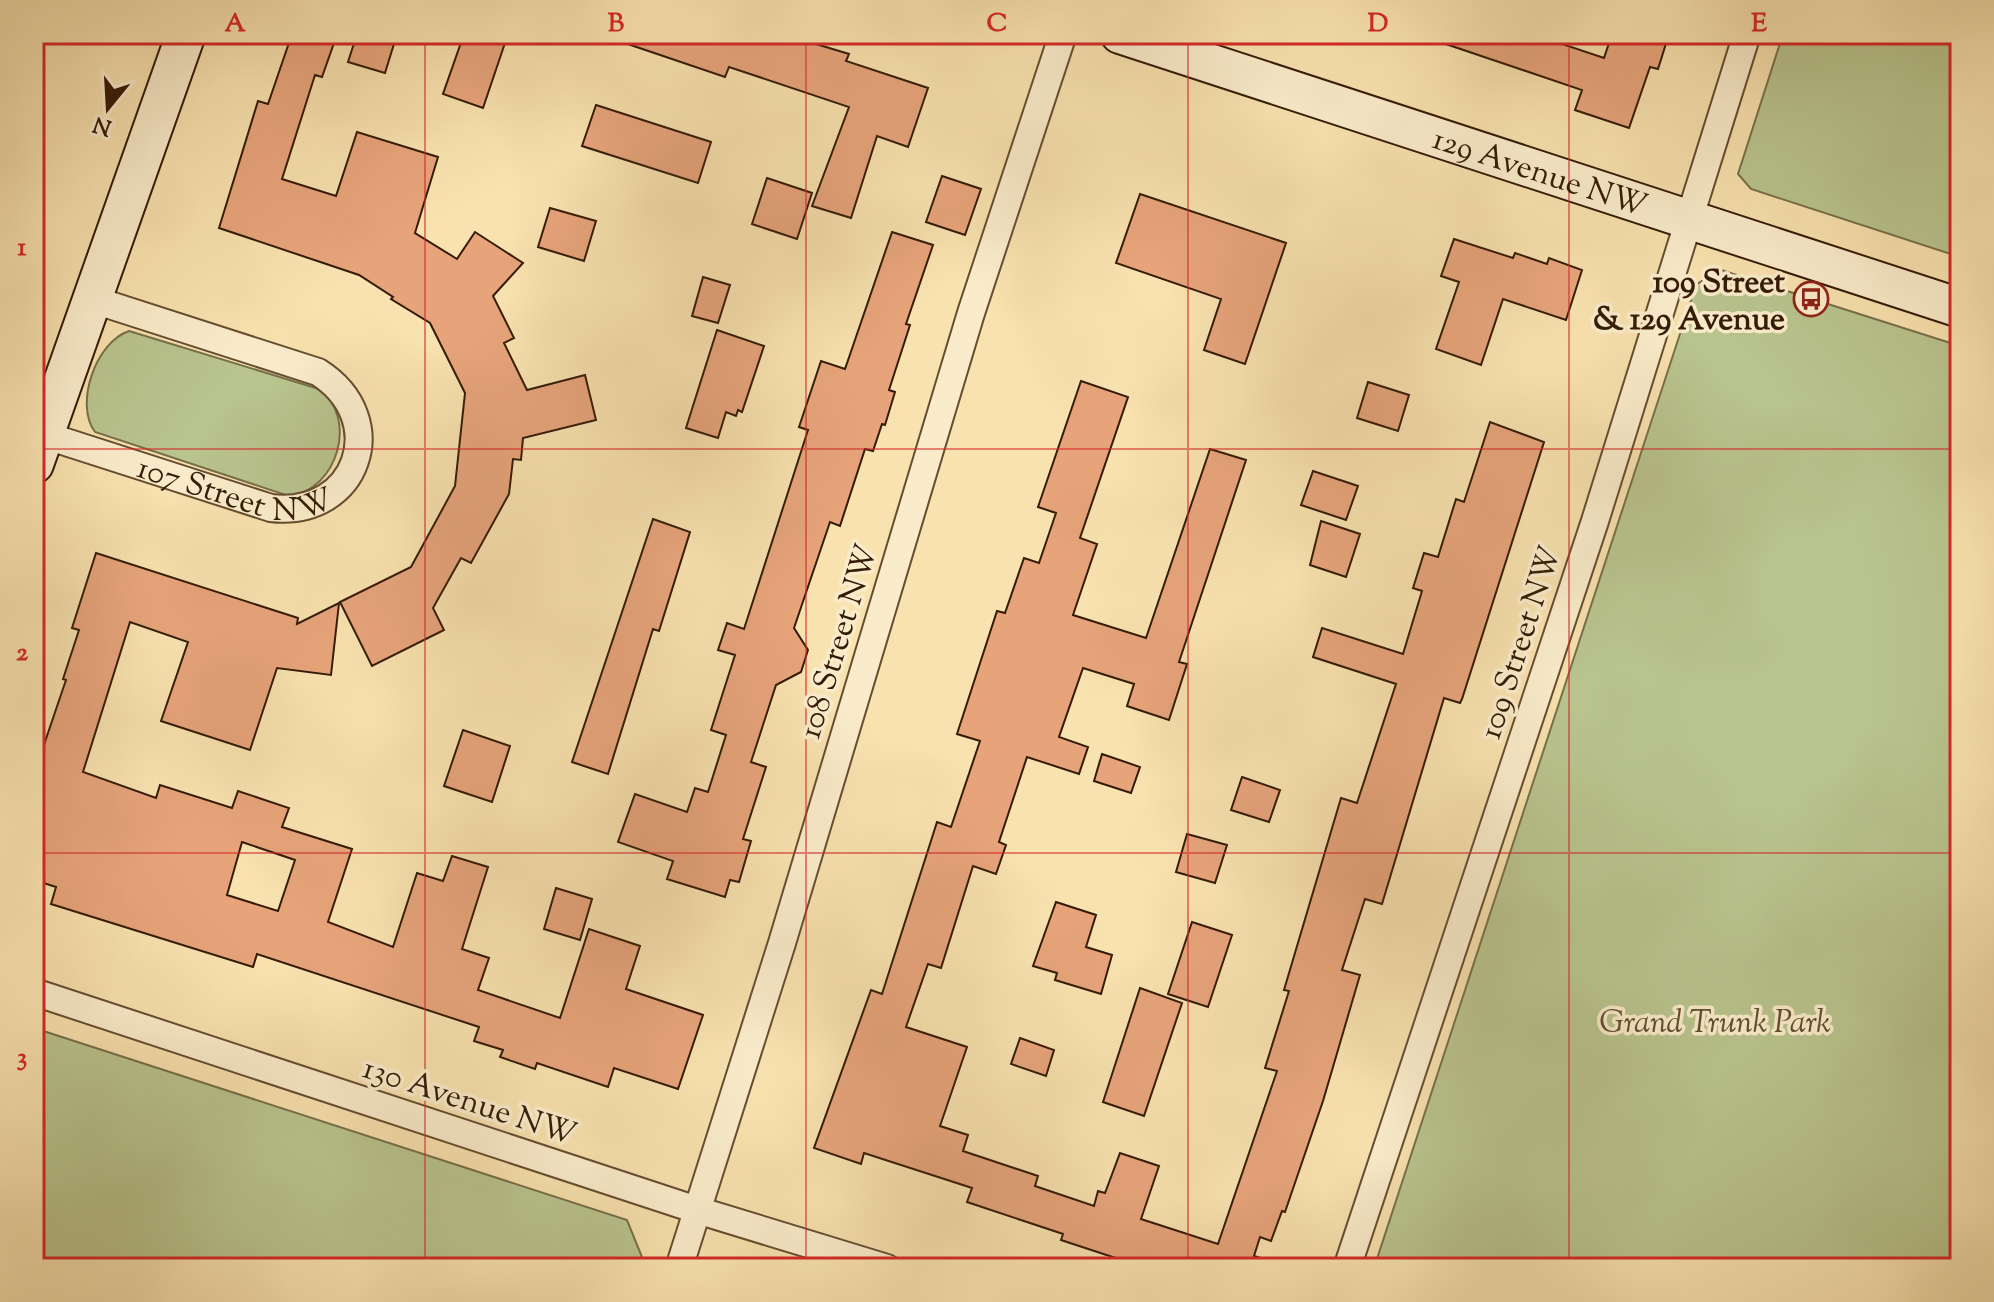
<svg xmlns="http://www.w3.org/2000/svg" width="1994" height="1302" viewBox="0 0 1994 1302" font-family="'Sorts Mill Goudy',serif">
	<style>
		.green { fill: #b9c48e; stroke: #77704a; stroke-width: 2 }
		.building { fill: #e7a47b; stroke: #351b06; stroke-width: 2; fill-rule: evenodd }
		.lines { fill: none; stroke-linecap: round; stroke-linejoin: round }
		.street-casing { stroke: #664d30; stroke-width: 30 }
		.secondary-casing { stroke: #351b06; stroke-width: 42 }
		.street { stroke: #faeccb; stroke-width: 26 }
		.secondary { stroke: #faeccb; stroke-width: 38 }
		.grid { fill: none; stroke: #d62828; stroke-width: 2; stroke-opacity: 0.55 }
		.labels { text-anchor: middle; stroke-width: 7; stroke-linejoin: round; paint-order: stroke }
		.street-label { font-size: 32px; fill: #351b06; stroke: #faeccb }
		.poi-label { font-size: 32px; font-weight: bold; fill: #351b06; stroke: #faeccb; text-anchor: end }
		.park-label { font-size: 32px; font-style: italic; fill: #5d4e2f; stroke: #faeccb }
		.neatline { fill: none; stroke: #d62828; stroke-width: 3 }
		.grid-label { font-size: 26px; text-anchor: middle; font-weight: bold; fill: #d62828 }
	</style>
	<rect width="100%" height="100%" fill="#f8e2af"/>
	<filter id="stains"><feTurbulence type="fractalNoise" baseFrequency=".0025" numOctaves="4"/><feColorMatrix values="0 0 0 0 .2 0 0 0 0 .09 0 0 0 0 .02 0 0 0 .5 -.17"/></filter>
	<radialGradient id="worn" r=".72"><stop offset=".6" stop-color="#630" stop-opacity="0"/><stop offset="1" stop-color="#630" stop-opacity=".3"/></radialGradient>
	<!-- green -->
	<path class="green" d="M1783 34H1960V257L1751 189 1738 174Z
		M1718 269 1960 346V1268H1374L1696 285Z
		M129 331 319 389C359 418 337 491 289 496L95 432C74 404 96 342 129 331Z
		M34 1028 627 1220 644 1262 642 1268H34Z"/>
	<!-- building -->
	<path class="building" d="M292 34H319L335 40 322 77 315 75 282 179 336 196 357 132 438 157 415 233 457 259 475 232 523 263 493 296 514 338 504 343 527 390 585 375 596 420 523 438 521 460 513 459 509 494 471 563 461 558 433 608 444 630 372 666 340 602 411 567 455 486 465 393 430 323 391 299 393 297 359 275 219 228 258 101 268 104Z
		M357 34H397L385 73 348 62Z
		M464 34H508L483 108 443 94Z
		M614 34H783L849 54 846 61 928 88 908 147 877 136 851 218 812 206 849 107 729 67 725 77 613 39Z
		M1432 34H1556L1553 41 1604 58 1612 34H1669L1658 69 1650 67 1629 128 1575 110 1582 90 1431 39Z
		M596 105 711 142 698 183 582 146Z
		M942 176 981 189 965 235 926 222Z
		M767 178 812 193 797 239 752 224Z
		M1140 194 1286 243 1245 364 1204 350 1221 299 1116 263Z
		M550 208 596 221 584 261 538 247Z
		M892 232 933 245 906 324 910 325 889 390 895 392 885 425 882 424 873 451 865 449 840 526 830 522 794 628 808 650 801 672 776 685 751 762 766 767 743 839 751 841 739 882 730 880 725 897 667 879 673 861 618 842 635 794 687 812 695 788 708 792 726 735 711 730 735 655 718 650 727 623 744 629 808 430 799 427 821 361 845 369Z
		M1454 239 1513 258 1515 253 1547 264 1549 258 1582 270 1566 320 1503 299 1481 365 1436 349 1459 282 1441 276Z
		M703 277 730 285 718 323 692 316Z
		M717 330 764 346 742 412 738 410 736 416 726 412 718 438 686 428Z
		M1081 381 1128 397 1080 538 1097 544 1073 615 1146 638 1210 449 1246 460 1179 662 1187 664 1169 720 1127 706 1134 684 1083 668 1059 737 1088 747 1079 774 1027 757 999 842 1006 845 996 874 973 866 941 968 928 964 906 1027 967 1047 940 1126 968 1135 963 1151 1038 1176 1035 1186 1094 1206 1098 1191 1105 1193 1120 1153 1159 1166 1141 1219 1218 1244 1277 1071 1265 1068 1289 991 1284 990 1341 798 1357 803 1396 684 1313 657 1322 628 1403 654 1422 591 1413 588 1424 553 1438 557 1456 499 1464 502 1490 422 1544 442 1462 699 1460 703 1444 698 1382 904 1365 899 1342 970 1360 975 1323 1101 1285 1212 1282 1211 1271 1241 1260 1237 1254 1256 1274 1262 1273 1268H1146L1061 1240 1063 1234 967 1202 972 1188 864 1153 861 1164 814 1148 871 990 882 994 937 822 951 827 980 741 957 734 997 611 1005 613 1024 558 1039 563 1056 513 1038 507Z
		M1368 382 1409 395 1398 431 1357 418Z
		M1313 471 1358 486 1346 520 1301 505Z
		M653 519 690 532 659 631 653 629 608 774 572 762Z
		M1321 521 1360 534 1346 577 1310 565Z
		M96 553 298 618 297 624 339 603 331 675 277 668 250 750 161 721 188 642 130 622 83 772 156 798 160 785 232 808 238 791 289 808 282 827 352 849 328 922 393 947 417 873 443 881 452 856 488 867 462 949 489 958 478 990 560 1018 589 929 640 946 626 989 703 1015 678 1089 614 1068 608 1087 537 1063 535 1069 500 1057 503 1050 474 1041 479 1027 257 954 253 967 51 904 56 887 34 880V774L66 680 63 679 79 630 72 628ZM242 842 295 860 278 911 227 895Z
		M463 730 510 746 492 802 444 786Z
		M1102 754 1140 767 1131 793 1094 781Z
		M1242 777 1280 790 1269 822 1231 810Z
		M1187 834 1227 845 1215 883 1176 872Z
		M556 888 592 899 580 940 544 929Z
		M1056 902 1096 915 1086 947 1112 955 1101 994 1055 980 1057 973 1033 966Z
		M1192 922 1232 935 1208 1007 1168 994Z
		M1140 988 1182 1003 1144 1116 1103 1102Z
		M1020 1038 1054 1050 1046 1076 1011 1064Z"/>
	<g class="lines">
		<!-- street casing -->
		<g class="street-casing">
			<g id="street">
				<path id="s1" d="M44 435 271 508C358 518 392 419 318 372L91 299"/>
				<path d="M34 992 697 1210 887 1268"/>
				<path d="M679 1268 782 943 971 313 1063 34"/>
				<path d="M1347 1268 1595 521 1747 34"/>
			</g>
		</g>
		<!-- secondary casing -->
		<g class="secondary-casing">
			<g id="secondary">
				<path id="s2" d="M1120 34 1960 308"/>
				<path d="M34 464 186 34"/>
			</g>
		</g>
		<!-- street -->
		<use href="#street" class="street"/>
		<!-- secondary -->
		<use href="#secondary" class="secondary"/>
	</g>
	<!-- grid -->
	<path class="grid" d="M425 34V1268M806 34V1268M1188 34V1268M1569 34V1268M34 449H1960M34 853H1960"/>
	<!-- icons -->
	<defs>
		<g id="bus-ring" transform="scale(1.8)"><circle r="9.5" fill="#faeccb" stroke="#8f2418" stroke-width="1.5"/><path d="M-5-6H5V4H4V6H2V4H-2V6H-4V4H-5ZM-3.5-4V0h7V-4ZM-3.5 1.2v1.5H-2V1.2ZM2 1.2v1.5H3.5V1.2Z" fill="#8f2418"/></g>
	</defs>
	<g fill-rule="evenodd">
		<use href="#bus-ring" x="1811" y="299"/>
	</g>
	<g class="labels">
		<!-- street labels -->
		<g class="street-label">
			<text dy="11" stroke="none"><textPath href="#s2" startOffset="442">129 Avenue NW</textPath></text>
			<text dy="11" stroke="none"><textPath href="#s1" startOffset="200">107 Street NW</textPath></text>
			<text transform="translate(837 641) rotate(-73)" y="11">108 Street NW</text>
			<text transform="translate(1519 642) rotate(-72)" y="11">109 Street NW</text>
			<text transform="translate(470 1100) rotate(18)" y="11">130 Avenue NW</text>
		</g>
		<!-- poi labels -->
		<g class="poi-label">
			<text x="1785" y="292">109 Street<tspan x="1785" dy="37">&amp; 129 Avenue</tspan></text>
		</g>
		<!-- park labels -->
		<g class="park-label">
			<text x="1715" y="1032">Grand Trunk Park</text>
		</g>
	</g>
	<!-- margin -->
	<rect width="1994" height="1302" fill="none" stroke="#f8e2af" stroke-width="88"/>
	<!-- north arrow -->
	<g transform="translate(108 108) rotate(198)" stroke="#faeccb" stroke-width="6" paint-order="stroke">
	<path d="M0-6L14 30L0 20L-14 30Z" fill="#351b06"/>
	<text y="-12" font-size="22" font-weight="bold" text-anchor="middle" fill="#351b06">N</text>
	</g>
	<rect x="44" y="44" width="1906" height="1214" class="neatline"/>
	<g class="grid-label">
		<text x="235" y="31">A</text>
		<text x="616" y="31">B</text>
		<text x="997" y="31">C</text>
		<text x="1378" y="31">D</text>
		<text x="1759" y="31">E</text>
		<text x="22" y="255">1</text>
		<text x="22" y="660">2</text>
		<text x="22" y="1065">3</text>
	</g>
	<rect width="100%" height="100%" filter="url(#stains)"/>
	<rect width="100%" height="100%" fill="url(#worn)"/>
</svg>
